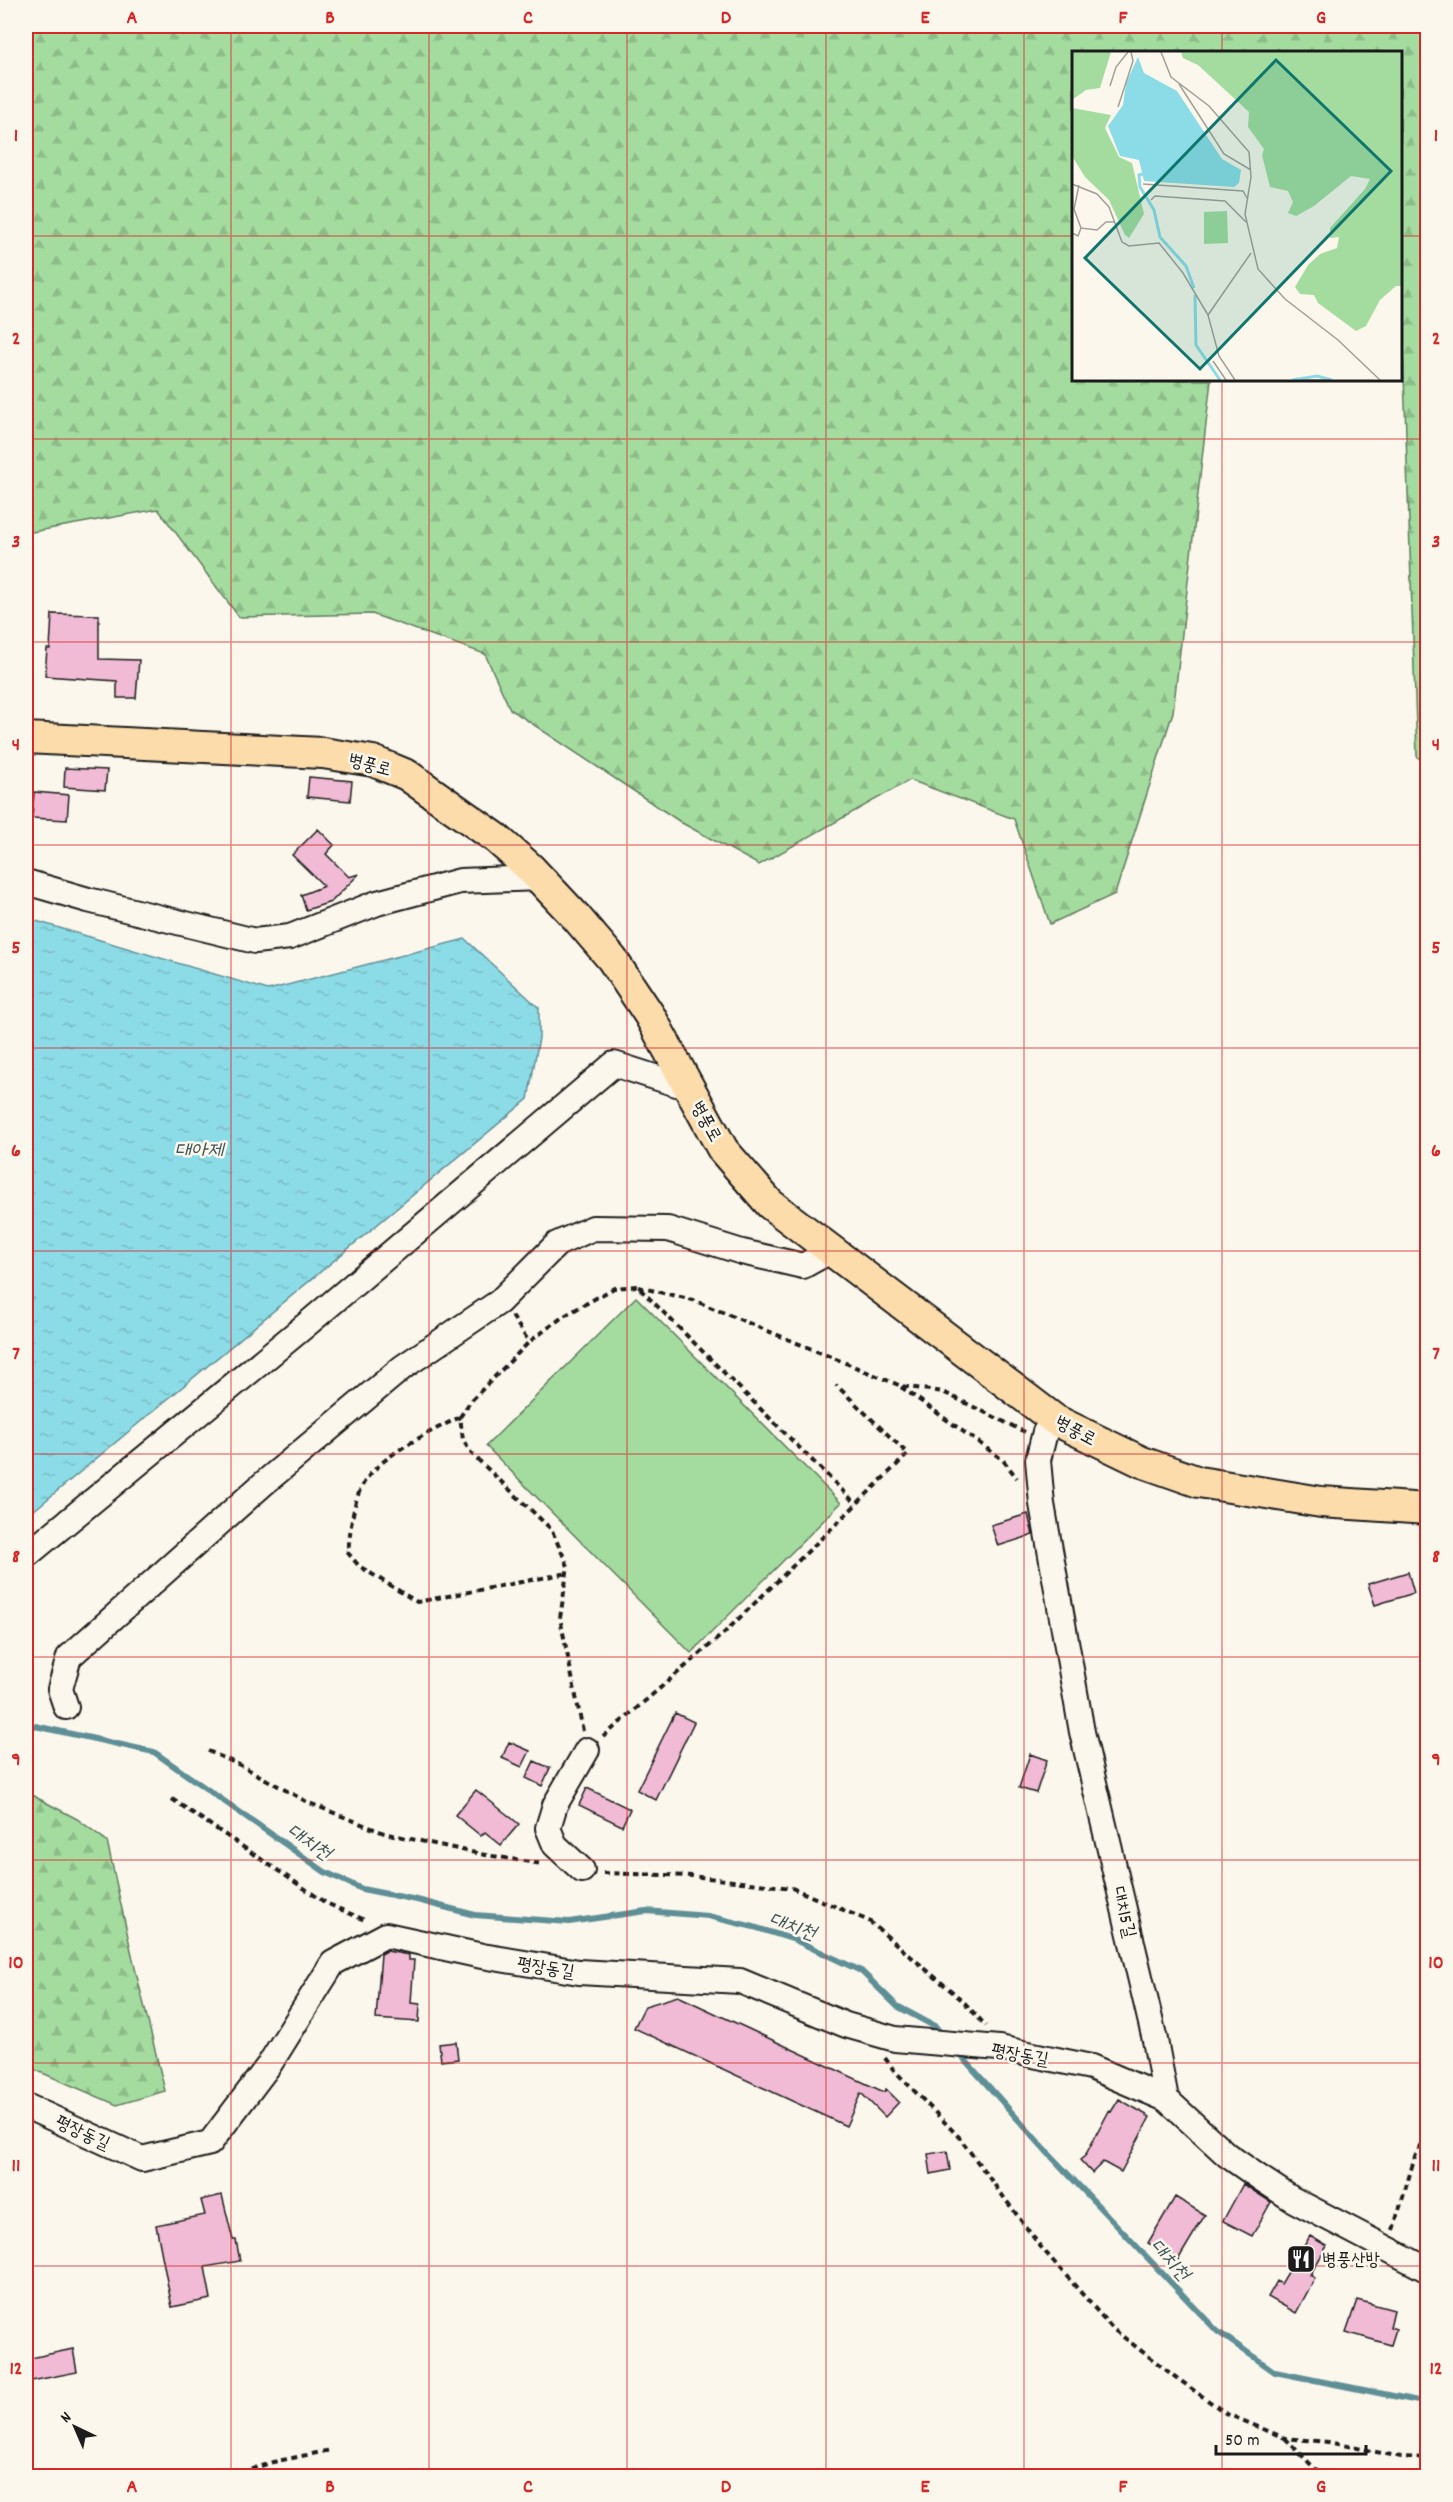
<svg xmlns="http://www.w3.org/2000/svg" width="1453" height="2502" viewBox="0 0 1453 2502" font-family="Dekko,'Poor Story',sans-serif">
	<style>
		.forest { fill: url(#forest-firs); stroke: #607c5e; stroke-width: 1.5 }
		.pitch { fill: #a4dca0; stroke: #607c5e; stroke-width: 1.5 }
		.water { fill: url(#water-ripples); stroke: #5f8f96; stroke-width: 1.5 }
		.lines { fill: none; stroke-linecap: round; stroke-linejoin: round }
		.stream { stroke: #5f8f96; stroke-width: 6 }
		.building { fill: #f1bbd5; stroke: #1c1c1c; stroke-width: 1.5 }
		.minor-casing { stroke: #1c1c1c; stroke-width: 28 }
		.major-casing { stroke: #1c1c1c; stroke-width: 34 }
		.path { stroke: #1c1c1c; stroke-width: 4; stroke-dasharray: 6 4.5; stroke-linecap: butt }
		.minor { stroke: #fbf7ec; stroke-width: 24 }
		.major { stroke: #fddcac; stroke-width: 30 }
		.grid { fill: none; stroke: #d62828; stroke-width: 1.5; stroke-opacity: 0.55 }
		.labels { text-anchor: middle; stroke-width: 5; stroke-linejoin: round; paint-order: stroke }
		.street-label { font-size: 18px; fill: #1c1c1c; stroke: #fbf7ec }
		.poi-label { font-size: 18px; fill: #1c1c1c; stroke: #fbf7ec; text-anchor: start }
		.water-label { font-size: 20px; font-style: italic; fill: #3e5659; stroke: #fbf7ec }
		.inset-river { fill: none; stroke: #8cdce7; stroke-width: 3 }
		.inset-road { fill: none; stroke: #a29f99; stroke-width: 1.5 }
		.view { fill: #0f766e; fill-opacity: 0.15; stroke: #0f766e; stroke-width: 3 }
		.inset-edge { fill: none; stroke: #1c1c1c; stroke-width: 3 }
		.neatline { fill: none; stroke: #d62828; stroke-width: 2 }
		.grid-label { font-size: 20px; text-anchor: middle; font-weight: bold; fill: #d62828 }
	</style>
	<defs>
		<pattern id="forest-firs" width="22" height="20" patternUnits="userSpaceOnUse" patternTransform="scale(1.5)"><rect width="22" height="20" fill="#a4dca0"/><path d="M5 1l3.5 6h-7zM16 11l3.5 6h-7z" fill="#8dbc89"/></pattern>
		<pattern id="water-ripples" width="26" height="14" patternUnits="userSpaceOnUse" patternTransform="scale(1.5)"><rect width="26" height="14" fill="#8cdce7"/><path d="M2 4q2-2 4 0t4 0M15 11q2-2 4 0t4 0" fill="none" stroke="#78bcc6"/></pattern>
	</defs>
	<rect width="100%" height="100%" fill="#fbf7ec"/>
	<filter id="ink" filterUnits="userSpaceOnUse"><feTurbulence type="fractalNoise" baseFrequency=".0167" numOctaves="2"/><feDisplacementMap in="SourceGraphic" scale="12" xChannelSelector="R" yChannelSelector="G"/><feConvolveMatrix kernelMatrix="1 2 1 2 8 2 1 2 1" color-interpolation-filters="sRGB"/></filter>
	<g filter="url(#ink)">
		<!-- forest -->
		<path class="forest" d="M26 26H1427V768L1417 756 1401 287 1400 52H1074V380H1211L1173 712 1115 894 1050 924 1014 819 910 780 759 865 682 823 510 709 485 654 372 614 239 617 158 509 26 533Z
			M26 1792 77 1819 107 1841 134 1964 165 2091 117 2105 26 2066Z"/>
		<!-- pitch -->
		<path class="pitch" d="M636 1297 841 1503 691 1653 486 1446Z"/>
		<!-- water -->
		<path class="water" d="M26 918 268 990 465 939 539 1008V1038L528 1099 26 1517Z"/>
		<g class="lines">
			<!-- stream -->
			<path class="stream" d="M26 1724 154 1752 325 1872 362 1889 417 1900 475 1915 569 1922 646 1911 708 1916 754 1927 795 1940 861 1971 897 2006 936 2027 944 2037
				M957 2051 1048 2153 1217 2331 1275 2372 1428 2403"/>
		</g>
		<!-- building -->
		<path class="building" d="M52 614 99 615V659L139 660 136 698H117V681L45 676 47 649H50Z
			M65 768 107 770 105 790 64 787Z
			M309 777 352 781 350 801 307 797Z
			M34 792 69 795 67 820 32 818Z
			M318 829 334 845 326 854 349 877 359 874 331 902 306 910 301 895 324 886 292 855Z
			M1028 1514 1033 1535 998 1546 991 1525Z
			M1408 1572 1414 1593 1375 1605 1368 1584Z
			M675 1713 694 1722 656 1800 637 1790Z
			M509 1742 530 1751 522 1767 502 1758Z
			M1030 1754 1047 1760 1036 1793 1019 1788Z
			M534 1761 550 1768 542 1786 526 1778Z
			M587 1788 630 1809 622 1826 579 1805Z
			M476 1790 519 1824 501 1845 485 1832 481 1836 455 1815Z
			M387 1951 409 1955V1960H414L411 2003 420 2004 419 2022 376 2019 381 1954Z
			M678 1996 884 2092 886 2089 899 2102 885 2117 861 2093 846 2126 634 2028 645 2006Z
			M456 2042 458 2059 441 2061 439 2044Z
			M1119 2099 1150 2117 1121 2172 1103 2162 1092 2173 1080 2160 1085 2156 1109 2111 1111 2112Z
			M947 2151 950 2170 931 2174 928 2154Z
			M1243 2184 1271 2202 1252 2236 1223 2221Z
			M222 2195 233 2240H236L240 2261 205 2267 211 2299 172 2307 156 2225 205 2215 201 2200Z
			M1175 2197 1205 2215 1178 2260 1148 2243Z
			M1310 2236 1327 2246 1310 2275 1315 2278 1296 2313 1268 2297 1277 2281 1281 2284Z
			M1357 2300 1394 2310 1390 2327 1396 2329 1391 2345 1346 2332Z
			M73 2349 77 2372 26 2382V2359Z"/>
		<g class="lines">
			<!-- minor casing -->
			<g class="minor-casing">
				<path id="minor" d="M26 882 88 900 255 941 290 937 377 903 460 881 540 878
					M1055 1420 1045 1432 1038 1460 1042 1504 1082 1732 1155 2040 1166 2099 1227 2155 1260 2178 1292 2199 1428 2270
					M26 1556 306 1325 614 1064 689 1088
					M66 1707 60 1689 69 1657 263 1484 403 1367 499 1302 557 1244 593 1228 668 1229 742 1252 803 1266 832 1250
					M582 1870 555 1845 548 1828 555 1805 587 1750
					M26 2106 142 2159 210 2143 269 2065 333 1963 386 1935 482 1956 579 1972 740 1981 846 2025 895 2039 999 2048 1091 2067 1166 2099"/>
			</g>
			<!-- major casing -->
			<g class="major-casing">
				<path id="major" d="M26 738 323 753 373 761 407 775 496 838 530 868 576 917 612 959 650 1016 723 1150 770 1204 1055 1420 1142 1462 1199 1482 1321 1502 1428 1509"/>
			</g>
			<!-- path -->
			<path class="path" d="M1117 26H1118
				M638 1287 693 1300 901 1386 943 1392 1025 1432
				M512 1316 529 1342
				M901 1387 1003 1460 1017 1478
				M460 1417C430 1432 384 1453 365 1481 353 1498 350 1532 348 1553L359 1566 417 1602 568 1573
				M583 1731 560 1618 568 1566 551 1529 471 1453 463 1440 460 1417 470 1402 529 1342 564 1316 614 1288 637 1286 856 1504
				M603 1737 723 1634 908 1454 836 1385
				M208 1751 242 1766 307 1802 384 1833 480 1854 542 1864
				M172 1799 326 1903 367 1921
				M603 1873 692 1876 792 1888 869 1921 962 2000 986 2026
				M885 2058 893 2069 959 2137 1040 2246 1113 2329 1174 2376 1227 2414 1285 2438 1328 2442 1401 2457 1428 2458
				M1393 2230 1415 2157 1426 2134 1423 2117 1428 2099
				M1285 2438 1322 2476
				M231 2476 273 2462 331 2450"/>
			<!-- minor -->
			<use href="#minor" class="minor"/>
			<!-- major -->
			<use href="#major" class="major"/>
		</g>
	</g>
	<!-- grid -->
	<path class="grid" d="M231 26V2476M429 26V2476M627 26V2476M826 26V2476M1024 26V2476M1222 26V52M26 236H1074M1400 236H1428M1222 380V2476M26 439H1428M26 642H1428M26 845H1428M26 1048H1428M26 1251H1428M26 1454H1428M26 1657H1428M26 1860H1428M26 2063H1428M26 2266H1428"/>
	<!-- icons -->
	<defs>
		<g id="restaurant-square" transform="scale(1.5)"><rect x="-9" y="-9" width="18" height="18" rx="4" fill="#1c1c1c" stroke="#fbf7ec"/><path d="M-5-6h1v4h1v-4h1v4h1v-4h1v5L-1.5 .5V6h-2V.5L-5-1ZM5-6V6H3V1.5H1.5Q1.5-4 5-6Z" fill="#fff"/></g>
	</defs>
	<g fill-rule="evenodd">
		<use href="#restaurant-square" x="1301" y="2259"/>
	</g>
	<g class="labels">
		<!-- street labels -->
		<g class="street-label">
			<text transform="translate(370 764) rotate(15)" y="6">병풍로</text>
			<text transform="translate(707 1121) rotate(61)" y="6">병풍로</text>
			<text transform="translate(1076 1430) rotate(28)" y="6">병풍로</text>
			<text transform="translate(1125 1912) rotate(77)" y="6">대치5길</text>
			<text transform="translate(546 1967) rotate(9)" y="6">평장동길</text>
			<text transform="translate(1020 2054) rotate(10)" y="6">평장동길</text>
			<text transform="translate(83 2132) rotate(25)" y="6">평장동길</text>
		</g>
		<!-- poi labels -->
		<g class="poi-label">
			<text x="1322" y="2265">병풍산방</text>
		</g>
		<!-- water labels -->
		<g class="water-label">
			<text x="199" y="1156">대아제</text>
			<text transform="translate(310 1841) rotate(34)" y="7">대치천</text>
			<text transform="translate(793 1925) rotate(19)" y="7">대치천</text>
			<text transform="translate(1171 2259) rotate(47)" y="7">대치천</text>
		</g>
	</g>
	<!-- overview -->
	<g transform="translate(1072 51)">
		<rect width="330" height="330" fill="#fbf7ec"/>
		<path d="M0 1H39L28 37 14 39 0 49ZM109 1H330V235H324L308 249 294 275 284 280 246 252 242 244 228 243 223 236 236 214 248 203 265 197 267 186 258 187V177L293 138 298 128 279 125 242 155 224 165 216 162 221 151 216 140 198 136 190 104 192 98 176 76 177 61 126 14 111 7ZM0 57 39 64 33 77 47 106 60 112 72 163 57 187 53 184 37 149 13 126 0 105Z" fill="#a4dca0"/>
		<path d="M155 160 156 192 132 193V161Z" fill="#a4dca0"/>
		<path d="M66 6 72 22 105 40 150 108 169 119 167 132 162 136 72 130 67 109 48 105 36 75 51 54 54 32Z" fill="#8cdce7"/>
		<path class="inset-river" d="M71 123 67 124 68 136 82 159 88 186 114 215 122 237M123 244 124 294 148 329M220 329 245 325 260 329"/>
		<path class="inset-road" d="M89 1 99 26 137 55 177 101 179 126 173 163 186 218 213 248 266 289 308 329M107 33 152 103 179 119M38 35 44 16 56 1M46 56 61 10 59 1M0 133 25 143 37 156 50 191 57 195 87 192 111 222 136 264M71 133 171 140 175 147M7 134 2 158 9 177M79 149 83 145 153 150 174 171M0 182 6 185 9 177 25 179 34 171H42M141 310 154 329M163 329 147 305 136 264 179 202M230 329H258"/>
		<path class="view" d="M204 9 319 120 128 318 13 207Z"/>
		<rect width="330" height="330" class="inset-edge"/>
	</g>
	<!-- margin -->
	<rect width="1453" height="2502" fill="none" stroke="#fbf7ec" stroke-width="66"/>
	<!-- north arrow -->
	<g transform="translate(75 2427) rotate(316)" stroke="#fbf7ec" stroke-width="4.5" paint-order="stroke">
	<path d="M0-4.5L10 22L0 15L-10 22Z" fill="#1c1c1c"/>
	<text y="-9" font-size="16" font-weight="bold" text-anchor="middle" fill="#1c1c1c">N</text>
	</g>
	<!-- scale -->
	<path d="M1216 2445v9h150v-9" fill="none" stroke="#1c1c1c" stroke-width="3"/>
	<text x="1225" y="2445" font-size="18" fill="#1c1c1c" stroke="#fbf7ec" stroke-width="4.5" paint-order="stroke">50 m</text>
	<rect x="33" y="33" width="1387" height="2436" class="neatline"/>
	<g class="grid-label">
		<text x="132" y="23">A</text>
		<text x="330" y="23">B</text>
		<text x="528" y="23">C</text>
		<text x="726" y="23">D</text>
		<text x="925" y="23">E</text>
		<text x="1123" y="23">F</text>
		<text x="1321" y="23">G</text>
		<text x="16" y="141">1</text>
		<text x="1436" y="141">1</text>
		<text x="16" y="344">2</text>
		<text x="1436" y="344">2</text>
		<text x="16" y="547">3</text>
		<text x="1436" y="547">3</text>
		<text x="16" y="750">4</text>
		<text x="1436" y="750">4</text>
		<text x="16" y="953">5</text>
		<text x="1436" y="953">5</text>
		<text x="16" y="1156">6</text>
		<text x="1436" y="1156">6</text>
		<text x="16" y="1359">7</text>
		<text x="1436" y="1359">7</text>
		<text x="16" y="1562">8</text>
		<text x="1436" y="1562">8</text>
		<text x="16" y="1765">9</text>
		<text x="1436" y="1765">9</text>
		<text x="16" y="1968">10</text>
		<text x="1436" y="1968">10</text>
		<text x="16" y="2171">11</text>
		<text x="1436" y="2171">11</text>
		<text x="16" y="2374">12</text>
		<text x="1436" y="2374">12</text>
		<text x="132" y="2492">A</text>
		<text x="330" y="2492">B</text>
		<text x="528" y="2492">C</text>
		<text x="726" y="2492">D</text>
		<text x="925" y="2492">E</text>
		<text x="1123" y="2492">F</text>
		<text x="1321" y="2492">G</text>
	</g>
</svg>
